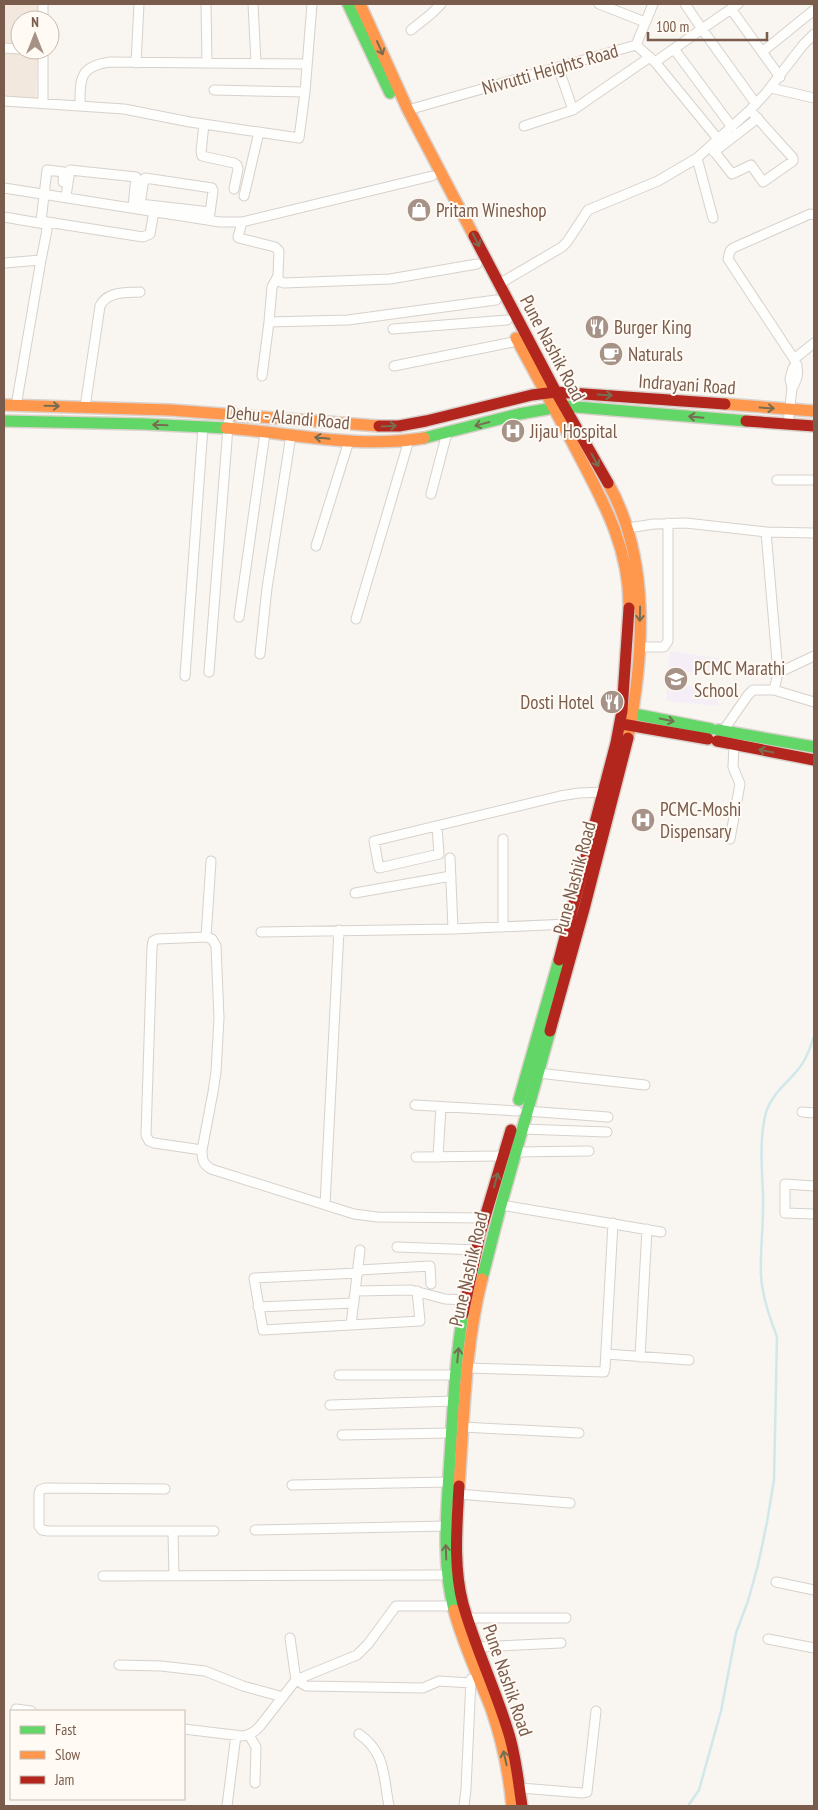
<svg xmlns="http://www.w3.org/2000/svg" width="818" height="1810" viewBox="0 0 818 1810" font-family="'PT Sans Narrow',sans-serif">
	<style>
		.residential { fill: #f2e8de }
		.education { fill: #f6eef6 }
		.lines { fill: none; stroke-linecap: round; stroke-linejoin: round }
		.stream { stroke: #d0e8ea; stroke-width: 2.5 }
		.street-casing { stroke: #d7d1cb; stroke-width: 11 }
		.fast-casing { stroke: #dad1cc; stroke-width: 14 }
		.slow-casing { stroke: #dad1cc; stroke-width: 14 }
		.jam-casing { stroke: #dad1cc; stroke-width: 14 }
		.street { stroke: #fefefd; stroke-width: 9 }
		.fast { stroke: #63d668; stroke-width: 11 }
		.slow { stroke: #ff974d; stroke-width: 11 }
		.jam { stroke: #b3261e; stroke-width: 11 }
		.oneway { stroke: #776e51 }
		.labels { text-anchor: middle; stroke-width: 4; stroke-linejoin: round; paint-order: stroke }
		.street-label { font-size: 19px; fill: #7a5c4d; stroke: #fffaf3 }
		.poi-label { font-size: 19px; fill: #7a5c4d; stroke: #fffaf3; text-anchor: start }
	</style>
	<rect width="100%" height="100%" fill="#f9f5f0"/>
	<!-- residential -->
	<path class="residential" d="M4 4H39V20H20V50H38L36 108 4 106Z"/>
	<!-- education -->
	<path class="education" d="M670 651 722 659 719 673 685 672 683 684 702 688V685L712 686V693L718 695V706L666 701Z"/>
	<g class="lines">
		<!-- stream -->
		<path class="stream" d="M688 1806 699 1790 721 1711 736 1633 748 1601 758 1565 767 1522 774 1480 777 1337C770 1318 762 1296 761 1275 760 1249 764 1222 763 1195 762 1168 759 1140 766 1112 772 1093 788 1083 800 1067 806 1059 811 1046 814 1036"/>
		<!-- street casing -->
		<g class="street-casing">
			<path id="street" d="M206 4 207 63
				M253 4 256 63
				M599 4 645 22
				M685 4 702 29 738 4
				M731 9 780 77
				M43 20V4
				M411 30 431 14 441 4
				M636 45 653 4
				M4 48 20 49
				M674 49 732 127
				M762 52 814 10
				M655 62 702 29 756 104
				M136 63 139 4
				M558 67 573 110 650 57
				M771 88 814 98
				M214 90 305 92
				M4 101 124 109 190 122 299 138 305 92 312 4
				M43 102V50
				M80 105C80 78 80 66 110 62L307 64
				M408 110 636 45 655 62 718 139
				M204 124 201 152 202 156 234 163 237 165 238 169 234 189
				M524 126 573 110
				M710 146 732 174 751 165 763 182 793 161V158L750 110
				M714 152 758 118
				M697 158 713 218
				M4 188 220 222H242L432 176
				M66 196 70 170 136 177 133 207
				M244 196 259 132
				M4 217 45 224 47 230 41 260 16 406
				M209 220 213 191 212 188 145 178 144 179 140 204 210 212
				M41 221 143 237 150 234 154 211
				M41 221 47 170 64 172 63 182
				M242 222 238 237 239 238 275 247 279 251 278 276 279 281 284 283 390 279 477 264
				M4 263 41 260
				M278 276 272 287 269 322 348 320 496 300
				M499 284 562 247 567 242 588 210 658 181 697 158 750 110 766 93 803 45 814 34
				M393 329 507 320
				M794 359 728 259 730 251 733 248 810 214 814 215
				M394 366 518 341
				M262 376 269 322
				M792 388C799 377 799 370 794 359L814 343
				M85 407 100 306C107 291 126 293 140 292
				M788 424 792 388 790 379 793 368 797 365
				M777 480H814
				M431 494 447 433
				M628 528 654 524 686 523 766 532 778 673 774 690H753L748 695 723 731
				M766 532 814 533
				M316 546 349 441
				M239 617 265 433
				M356 619 409 440
				M639 647H664L668 641V523
				M260 654 267 588 291 435
				M209 672 229 414
				M778 673 814 656
				M185 676 203 427
				M774 690 814 702
				M437 827 439 854 379 868 374 841 560 796 579 793 604 792
				M730 839 740 784 733 767 734 744
				M450 858 453 929
				M355 893 451 876
				M503 927V839
				M261 932 453 929 569 924
				M206 937 211 861
				M538 1073 645 1085
				M415 1105 517 1111
				M526 1111 608 1117
				M802 1112 814 1113
				M522 1129 607 1132
				M202 1150 154 1143 149 1141 146 1135 152 947 153 941 157 939 206 937 212 939 216 946 219 1018 216 1072 213 1092 202 1150C202 1160 203 1164 211 1169L354 1214 377 1217 486 1218
				M515 1152 589 1151
				M416 1157 503 1156
				M438 1157 441 1107
				M814 1186 785 1184V1213L814 1214
				M325 1205 339 930
				M501 1205 661 1232
				M397 1247 477 1250
				M359 1270 430 1266 431 1284
				M358 1273 254 1278 263 1330 420 1321 417 1291
				M356 1291 411 1290 445 1299 465 1300
				M258 1307 354 1303
				M351 1325 360 1250
				M606 1354 689 1360
				M640 1357 647 1229
				M467 1368 604 1372 605 1368 613 1223
				M339 1375H456
				M330 1405 454 1401
				M463 1427 579 1433
				M342 1435 451 1433
				M292 1485 448 1482
				M165 1489 45 1488 40 1490 39 1494V1526L42 1530 48 1531H214
				M458 1494 570 1503
				M255 1530 446 1526
				M173 1532 174 1576
				M103 1576 447 1575
				M776 1582 814 1590
				M468 1618H566
				M290 1638 296 1680 306 1686 423 1688 439 1681 471 1683
				M768 1639 814 1648
				M478 1647 561 1643
				M119 1665 161 1666 205 1671 243 1686 283 1697
				M16 1709 31 1711
				M184 1729 242 1736C250 1735 255 1732 260 1726L296 1680 357 1655 368 1644 396 1606H456
				M359 1734C386 1753 383 1775 389 1806
				M249 1735 256 1747 255 1783
				M521 1788 582 1793 587 1792 596 1711
				M227 1806 236 1735
				M464 1806 466 1789 471 1679"/>
		</g>
		<!-- fast casing -->
		<g class="fast-casing">
			<path id="fast" d="M348 4 390 93
				M4 421 143 424 226 428
				M424 438 519 414 564 406 746 421
				M624 712 711 729
				M718 730 814 747
				M519 1100 559 960
				M482 1279 501 1205 550 1031
				M454 1610C441 1560 447 1509 450 1458 453 1410 455 1362 463 1314"/>
		</g>
		<!-- slow casing -->
		<g class="slow-casing">
			<path id="slow" d="M360 4 408 110 474 236
				M516 338C535 373 553 407 572 442 600 496 630 545 629 608
				M725 404 814 411
				M4 405 170 410 379 426
				M226 428C292 433 357 449 424 438
				M608 483C651 560 644 655 628 738
				M459 1486C464 1417 465 1346 482 1279
				M454 1610C463 1644 478 1675 491 1708 502 1740 509 1772 512 1806"/>
		</g>
		<!-- jam casing -->
		<g class="jam-casing">
			<path id="jam" d="M474 236 556 392 608 483
				M746 421 814 426
				M379 426H399L426 421 532 395 556 392 725 404
				M622 724 708 739
				M717 741 814 760
				M559 960 616 743 622 711 629 608
				M550 1031 584 909 628 738
				M463 1314 480 1234 511 1130
				M459 1486C457 1525 453 1566 463 1604 475 1647 495 1688 508 1731 516 1755 518 1781 522 1806"/>
		</g>
		<!-- street -->
		<use href="#street" class="street"/>
		<!-- fast -->
		<use href="#fast" class="fast"/>
		<!-- slow -->
		<use href="#slow" class="slow"/>
		<!-- jam -->
		<use href="#jam" class="jam"/>
	</g>
	<!-- one-way arrows -->
	<defs><path id="oneway-shaft" d="M-6 0H5M1.5-3L5.5 0L1.5 3" fill="none" stroke-width="1.6" stroke-linecap="round" stroke-linejoin="round" transform="scale(1.25)"/></defs>
	<g class="oneway">
		<use href="#oneway-shaft" transform="translate(380 48) rotate(66)"/>
		<use href="#oneway-shaft" transform="translate(476 240) rotate(63)"/>
		<use href="#oneway-shaft" transform="translate(605 395) rotate(4)"/>
		<use href="#oneway-shaft" transform="translate(52 406) rotate(1)"/>
		<use href="#oneway-shaft" transform="translate(767 408) rotate(4)"/>
		<use href="#oneway-shaft" transform="translate(696 417) rotate(-175)"/>
		<use href="#oneway-shaft" transform="translate(482 424) rotate(165)"/>
		<use href="#oneway-shaft" transform="translate(160 425) rotate(-178)"/>
		<use href="#oneway-shaft" transform="translate(389 426) rotate(-3)"/>
		<use href="#oneway-shaft" transform="translate(322 438) rotate(-174)"/>
		<use href="#oneway-shaft" transform="translate(595 460) rotate(61)"/>
		<use href="#oneway-shaft" transform="translate(640 614) rotate(91)"/>
		<use href="#oneway-shaft" transform="translate(667 720) rotate(12)"/>
		<use href="#oneway-shaft" transform="translate(766 751) rotate(-169)"/>
		<use href="#oneway-shaft" transform="translate(496 1180) rotate(-75)"/>
		<use href="#oneway-shaft" transform="translate(458 1355) rotate(-84)"/>
		<use href="#oneway-shaft" transform="translate(446 1552) rotate(-92)"/>
		<use href="#oneway-shaft" transform="translate(505 1758) rotate(-103)"/>
	</g>
	<!-- icons -->
	<defs>
		<g id="shop-disc" transform="scale(1.25)"><circle r="9.5" fill="#a69286" stroke="#fffaf3"/><path d="M-5-2.5h2.3a2.7 3.5 0 0 1 5.4 0H5L5.5 6h-11ZM-1.5-2.5h3a1.5 2.3 0 0 0-3 0Z" fill="#fff"/></g>
		<g id="restaurant-disc" transform="scale(1.25)"><circle r="9.5" fill="#a69286" stroke="#fffaf3"/><path d="M-5-6h1v4h1v-4h1v4h1v-4h1v5L-1.5 .5V6h-2V.5L-5-1ZM5-6V6H3V1.5H1.5Q1.5-4 5-6Z" fill="#fff"/></g>
		<g id="cafe-disc" transform="scale(1.25)"><circle r="9.5" fill="#a69286" stroke="#fffaf3"/><path d="M-5.5-4.5H6V0H3Q3 3.5 0 3.5H-2.5Q-5.5 3.5-5.5 0ZM3-3.2v2h1.7v-2ZM-6 4.5H4V6H-6Z" fill="#fff"/></g>
		<g id="hospital-disc" transform="scale(1.25)"><circle r="9.5" fill="#a69286" stroke="#fffaf3"/><path d="M-5-5h3v3.5h4V-5h3V5h-3V1.5h-4V5h-3Z" fill="#fff"/></g>
		<g id="school-disc" transform="scale(1.25)"><circle r="9.5" fill="#a69286" stroke="#fffaf3"/><path d="M0-5L7-2L0 1L-7-2ZM-4 1L0 2.5L4 1V4Q0 6-4 4Z" fill="#fff"/></g>
	</defs>
	<g fill-rule="evenodd">
		<use href="#shop-disc" x="419" y="210"/>
		<use href="#restaurant-disc" x="597" y="327"/>
		<use href="#cafe-disc" x="611" y="354"/>
		<use href="#hospital-disc" x="513" y="431"/>
		<use href="#school-disc" x="676" y="679"/>
		<use href="#restaurant-disc" x="612" y="702"/>
		<use href="#hospital-disc" x="643" y="820"/>
	</g>
	<g class="labels">
		<!-- street labels -->
		<g class="street-label">
			<text transform="translate(550 69) rotate(-16)" y="7">Nivrutti Heights Road</text>
			<text transform="translate(553 348) rotate(62)" y="7">Pune Nashik Road</text>
			<text transform="translate(687 384) rotate(4)" y="7">Indrayani Road</text>
			<text transform="translate(288 417) rotate(5)" y="7">Dehu - Alandi Road</text>
			<text transform="translate(574 878) rotate(-75)" y="7">Pune Nashik Road</text>
			<text transform="translate(468 1269) rotate(-77)" y="7">Pune Nashik Road</text>
			<text transform="translate(508 1680) rotate(71)" y="7">Pune Nashik Road</text>
		</g>
		<!-- poi labels -->
		<g class="poi-label">
			<text x="436" y="217">Pritam Wineshop</text>
			<text x="614" y="334">Burger King</text>
			<text x="628" y="361">Naturals</text>
			<text x="530" y="438">Jijau Hospital</text>
			<text x="694" y="675">PCMC Marathi<tspan x="694" dy="22">School</tspan></text>
			<text x="594" y="709" text-anchor="end">Dosti Hotel</text>
			<text x="660" y="816">PCMC-Moshi<tspan x="660" dy="22">Dispensary</tspan></text>
		</g>
	</g>
	<!-- border -->
	<rect width="818" height="1810" fill="none" stroke="#7a5c4d" stroke-width="10"/>
	<!-- legend -->
	<rect x="10" y="1710" width="175" height="90" fill="#fffaf3" stroke="#cabbb1"/>
	<rect x="20" y="1726" width="25" height="8" fill="#63d668" stroke="#cabbb1"/>
	<text x="55" y="1735" font-size="15" fill="#7a5c4d">Fast</text>
	<rect x="20" y="1751" width="25" height="8" fill="#ff974d" stroke="#cabbb1"/>
	<text x="55" y="1760" font-size="15" fill="#7a5c4d">Slow</text>
	<rect x="20" y="1776" width="25" height="8" fill="#b3261e" stroke="#cabbb1"/>
	<text x="55" y="1785" font-size="15" fill="#7a5c4d">Jam</text>
	<!-- north arrow -->
	<g transform="translate(35 35)"><circle r="24" fill="#fffaf3" stroke="#cabbb1"/>
	<path d="M0-4L9 19L0 12L-9 19Z" fill="#a69286"/>
	<text y="-8" font-size="14" font-weight="bold" text-anchor="middle" fill="#7a5c4d">N</text>
	</g>
	<!-- scale -->
	<path d="M648 32v8h119v-8" fill="none" stroke="#7a5c4d" stroke-width="2.5"/>
	<text x="656" y="32" font-size="15" fill="#7a5c4d" stroke="#fffaf3" stroke-width="4" paint-order="stroke">100 m</text>
</svg>
